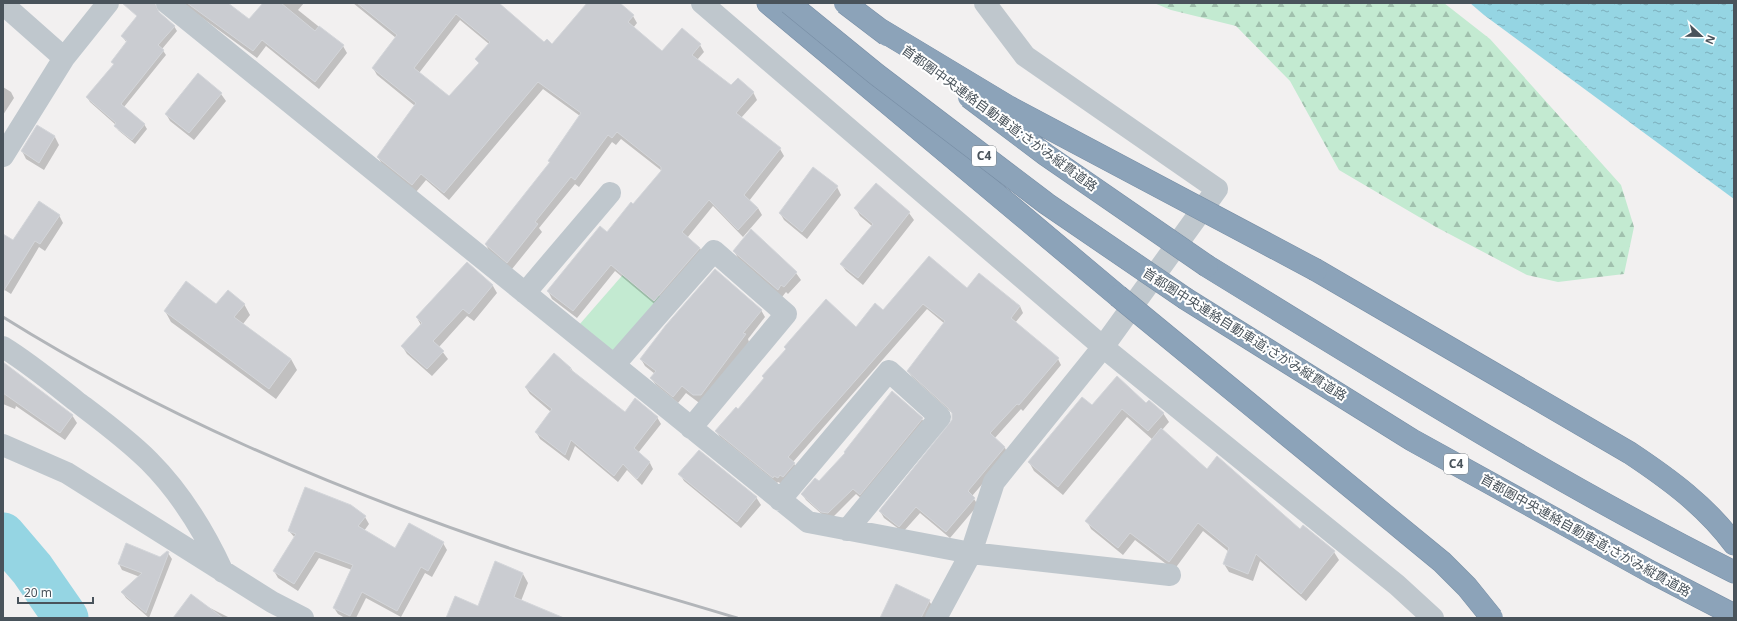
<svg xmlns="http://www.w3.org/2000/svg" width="1737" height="621" viewBox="0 0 1737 621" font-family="'Noto Sans','Noto Sans JP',sans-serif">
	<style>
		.forest { fill: url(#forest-firs) }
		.green { fill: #c3ead1 }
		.water { fill: url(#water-ripples) }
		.shadow { fill: #0003; fill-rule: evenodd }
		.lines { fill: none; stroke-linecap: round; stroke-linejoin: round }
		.river { stroke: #95d5e3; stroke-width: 45 }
		.building { fill: #caccd1; stroke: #d4d6da; fill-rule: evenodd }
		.highway-casing { stroke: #788ea5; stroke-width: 23 }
		.minor { stroke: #bfc7cd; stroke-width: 22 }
		.highway { stroke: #8ca3b9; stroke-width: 22 }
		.rail { stroke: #b2b5b9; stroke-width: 3 }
		.highway-bridge-casing { stroke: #788ea5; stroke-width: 23; stroke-linecap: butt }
		.highway-bridge { stroke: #8ca3b9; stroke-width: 22 }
		.labels { text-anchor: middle; stroke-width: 4; stroke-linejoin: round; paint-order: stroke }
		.shield { fill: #fff; stroke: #80878c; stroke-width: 1 }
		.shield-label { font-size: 12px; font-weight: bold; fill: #49535b }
		.street-label { font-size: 13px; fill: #49535b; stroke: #fff }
	</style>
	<defs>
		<pattern id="forest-firs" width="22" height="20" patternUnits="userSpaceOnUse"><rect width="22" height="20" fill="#c3ead1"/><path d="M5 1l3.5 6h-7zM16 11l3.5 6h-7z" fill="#a0c0ad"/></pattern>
		<pattern id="water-ripples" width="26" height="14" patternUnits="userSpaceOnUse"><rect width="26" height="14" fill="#95d5e3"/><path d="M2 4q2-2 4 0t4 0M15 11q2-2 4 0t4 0" fill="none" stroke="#7cafbb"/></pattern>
	</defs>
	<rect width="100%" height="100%" fill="#f2f0f0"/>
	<!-- forest -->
	<path class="forest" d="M1154 3H1444L1490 39 1621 185 1634 227 1624 274 1558 282 1527 275 1436 227 1339 170 1290 81 1236 26 1171 10Z"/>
	<!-- green -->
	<path class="green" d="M627 270 661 297 613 353 579 325Z"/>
	<!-- water -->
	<path class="water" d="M1470 3H1734V199L1484 15Z"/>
	<!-- shadow -->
	<path class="shadow" d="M182 3H226L250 21 264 3H304L298 10 343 46 347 53 319 89 266 46 257 58Z
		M353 3H498L545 43 552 45 588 3H618L633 16 637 23 633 28 663 53 700 45 704 52 697 60 732 87 753 92 757 100 741 118 780 149 784 156 749 201 758 208 762 215 743 237 713 206 687 238 700 248 704 256 658 307 615 271 577 318 552 299 548 291 608 234 662 171 621 139 616 145 612 142 579 187 575 184 539 228 542 232 512 269 490 252 486 245 550 163 549 161 580 116 543 89 449 200 426 180 416 192 382 164 378 157 415 106 377 75 373 68 396 38ZM460 20 489 44 476 59 479 64 449 97 419 73Z
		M174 26 177 31 162 49 166 55 124 107 144 124 147 129 135 144 118 130 116 125 90 102 87 97 115 66 112 62 127 43 122 36Z
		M3 87 11 92 14 98 3 115Z
		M221 94 226 101 194 140 170 121 166 114Z
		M37 127 55 137 59 145 44 170 26 159 22 151Z
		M876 184 909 213 914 220 863 285 846 271 841 264 872 226 860 216 856 209Z
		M837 187 841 195 807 239 784 220 780 213Z
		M59 215 63 223 45 251 39 247 11 294 3 289V235L14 241Z
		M734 251 796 273 801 280 788 294 786 292 782 297 738 258Z
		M467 263 493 286 497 293 474 321 467 316 439 347 448 359 432 376 407 354 402 346 421 325 417 318Z
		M967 289 1020 306 1023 313 1015 323 1058 359 1061 365 1023 411 1021 409 994 439 1005 448 1008 454 972 496 978 505 950 538 920 513 903 532 884 518 880 511 953 420V414L912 377 908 371 945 324 927 309 793 462 798 470 782 484 778 482 777 483 720 437 716 431 738 410 856 328 884 312Z
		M244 304 250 315 243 324 291 359 297 370 276 399 171 322 165 311 216 305Z
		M761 310 765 317 748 339 749 342 702 405 686 393 678 403 656 385 651 378 655 374 645 366 641 359Z
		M3 363 72 415 77 423 65 440 16 406 15 409 3 404Z
		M571 368 574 374 625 413 657 417 661 424 638 453 650 463 653 469 642 485 627 470 618 482 575 446 569 461 540 439 536 432 551 412 530 394 526 388Z
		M1146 404 1163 413 1169 422 1162 430 1207 470 1334 552 1339 560 1306 601 1260 561 1253 581 1229 572 1224 564 1229 552 1203 531 1174 570 1135 540 1123 555 1091 529 1087 521 1153 440 1127 417 1063 495 1034 471 1029 462 1092 406Z
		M922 419 925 424 863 500 856 494 832 518 825 517 806 500 802 494 819 482 846 454Z
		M680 474 756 497 761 505 741 528 684 481Z
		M365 517 369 524 364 531 396 549 443 543 447 550 432 577 425 573 401 617 366 598 356 618H345L338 614 334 608 352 570 319 558 298 591 278 578 274 571 295 538 289 531Z
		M168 553 172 559 149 618 126 598 122 592 140 577 122 570 119 564 160 558Z
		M523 574 528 583 521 601 540 618H447L478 607Z
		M929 601 934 608 929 618H881Z
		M204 605 230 618H174Z"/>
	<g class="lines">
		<!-- river -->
		<path class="river" d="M3 535 32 569 66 618"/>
	</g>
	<!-- building -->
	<path class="building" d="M122 3H155L159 12 175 26 158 45 164 50 121 104 145 124 132 140 114 126 116 123 86 97 114 64 111 62 127 41 121 36 137 16Z
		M187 3H228L249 19 263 3H281L315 31 319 26 344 45 315 82 262 40 253 51Z
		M357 3H499L544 42 547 39 552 44 587 3H620L634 15 628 22 662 51 682 28 701 44 692 55 731 85 738 78 754 92 736 113 781 148 744 195 758 208 738 230 709 200 682 232 700 248 654 301 611 265 573 311 547 291 600 226 607 232 631 202 633 204 661 171V167L617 132 612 138 608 135 575 180 571 177 535 222 538 224 507 263 485 244 550 162 548 161 581 113 538 82 444 193 421 174 412 185 377 157 416 103 372 68 397 35ZM456 14 490 42 475 59 479 63 449 96 414 68Z
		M198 73 222 93 189 133 165 114Z
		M37 125 55 136 39 163 21 151Z
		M813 167 838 186 802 232 779 213Z
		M876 183 910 212 858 278 840 264 873 224 854 208Z
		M39 201 60 215 40 244 35 241 3 292V234L13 240Z
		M751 229 797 272 784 287 781 285 778 290 733 251Z
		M929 256 967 288 979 273 1020 306 1011 318 1059 358 1019 405 1017 404 990 433 1005 447 968 491 975 498 946 532 916 507 899 527 879 511 952 420V413L948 408 907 371 945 321 923 304 788 457 795 463 783 477 780 475 778 478 774 476 773 478 715 431 736 407 738 409 764 378 762 376 786 349 784 347 826 299 856 327 875 303 883 310Z
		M467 262 493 285 469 314 463 309 433 341 444 351 427 369 401 346 422 323 416 317Z
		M715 269 762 310 743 333 746 334 701 395H693L682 386 673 397 650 378 656 371 640 359 666 325Z
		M186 281 216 304 228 290 245 304 234 317 291 359 269 389 164 311Z
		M554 353 571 368 570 369 625 412 635 398 658 417 634 448 650 462 637 479 623 464 614 476 571 440 565 455 535 432 552 409 525 387Z
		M3 362 73 415 60 433 3 393Z
		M1117 376 1146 403 1149 400 1164 413 1148 431 1122 409 1058 487 1028 462 1082 397 1092 405Z
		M892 391 923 418 860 495 853 489 828 513 821 512 801 494 815 478 819 481 845 453 844 452Z
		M1161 428 1207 469 1217 456 1300 529 1303 525 1335 551 1301 594 1256 554 1248 574 1223 564 1229 548 1198 523 1169 562 1130 533 1118 548 1085 521Z
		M699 450 757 497 737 522 678 474Z
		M305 487 351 505 366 516 358 526 395 548 409 523 444 542 428 571 421 567 397 611 362 592 350 616 333 608 353 565 315 551 294 584 273 571 296 534 288 531Z
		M126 543 160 557 167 551 169 552 146 613 121 592 142 573 118 564Z
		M495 561 523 573 514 597 564 618H446L455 596 478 606Z
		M896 584 930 600 921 618H880Z
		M191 594 223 618H173Z"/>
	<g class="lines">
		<!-- highway casing -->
		<g class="highway-casing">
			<path id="highway" d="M768 3 1118 296
				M1207 266C1380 372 1552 481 1734 572
				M1316 270 1630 453C1669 479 1706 506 1734 544
				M1186 299 1412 440 1651 572 1734 615"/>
		</g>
		<!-- minor -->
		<path class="minor" d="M167 3 808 522 971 553 1170 575
			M702 3 1103 347 1397 585 1433 618
			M3 4 64 58
			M3 156 64 58 108 3
			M525 293 610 193
			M3 347C29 363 52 382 76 401 101 420 127 439 149 461 180 492 205 533 223 572
			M614 365 714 251 786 314 691 428
			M3 445 67 473 272 602 303 618
			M780 500 889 371 940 417 847 530
			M936 618 971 553 994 482 1103 347 1217 189 1025 56 985 3"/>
		<!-- highway -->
		<use href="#highway" class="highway"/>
		<!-- rail -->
		<path class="rail" d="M3 317C158 414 328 486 500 545 578 572 658 594 737 618"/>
		<!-- highway-bridge casing -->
		<g class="highway-bridge-casing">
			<path id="highway-bridge" d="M789 3 876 74 1047 204 1186 299
				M845 3 887 35
				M876 27 1009 107 1316 270
				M969 97 1046 155 1207 266
				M1118 296 1442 562 1467 587 1492 618"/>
		</g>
		<!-- highway-bridge -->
		<use href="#highway-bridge" class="highway-bridge"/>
	</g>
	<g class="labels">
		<!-- shield labels -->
		<g class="shield">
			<rect x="972" y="146" width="24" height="20" rx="3"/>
			<rect x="1444" y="454" width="24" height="20" rx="3"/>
		</g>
		<g class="shield-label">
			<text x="984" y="160">C4</text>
			<text x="1456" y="468">C4</text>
		</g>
		<!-- street labels -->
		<g class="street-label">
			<text transform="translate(1000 118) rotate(36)" y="5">首都圏中央連絡自動車道;さがみ縦貫道路</text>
			<text transform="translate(1245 334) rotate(32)" y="5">首都圏中央連絡自動車道;さがみ縦貫道路</text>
			<text transform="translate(1586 535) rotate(29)" y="5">首都圏中央連絡自動車道;さがみ縦貫道路</text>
		</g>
	</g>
	<!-- border -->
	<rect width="1737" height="621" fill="none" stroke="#49535b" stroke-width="8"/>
	<!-- north arrow -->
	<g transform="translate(1701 36) rotate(112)" stroke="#ffffff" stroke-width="3" paint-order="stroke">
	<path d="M0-3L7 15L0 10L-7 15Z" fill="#49535b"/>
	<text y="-6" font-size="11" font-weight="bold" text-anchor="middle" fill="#49535b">N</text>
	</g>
	<!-- scale -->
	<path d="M18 597v6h75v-6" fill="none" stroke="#49535b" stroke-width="2"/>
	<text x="24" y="597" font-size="12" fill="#49535b" stroke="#ffffff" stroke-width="3" paint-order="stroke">20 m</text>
</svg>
